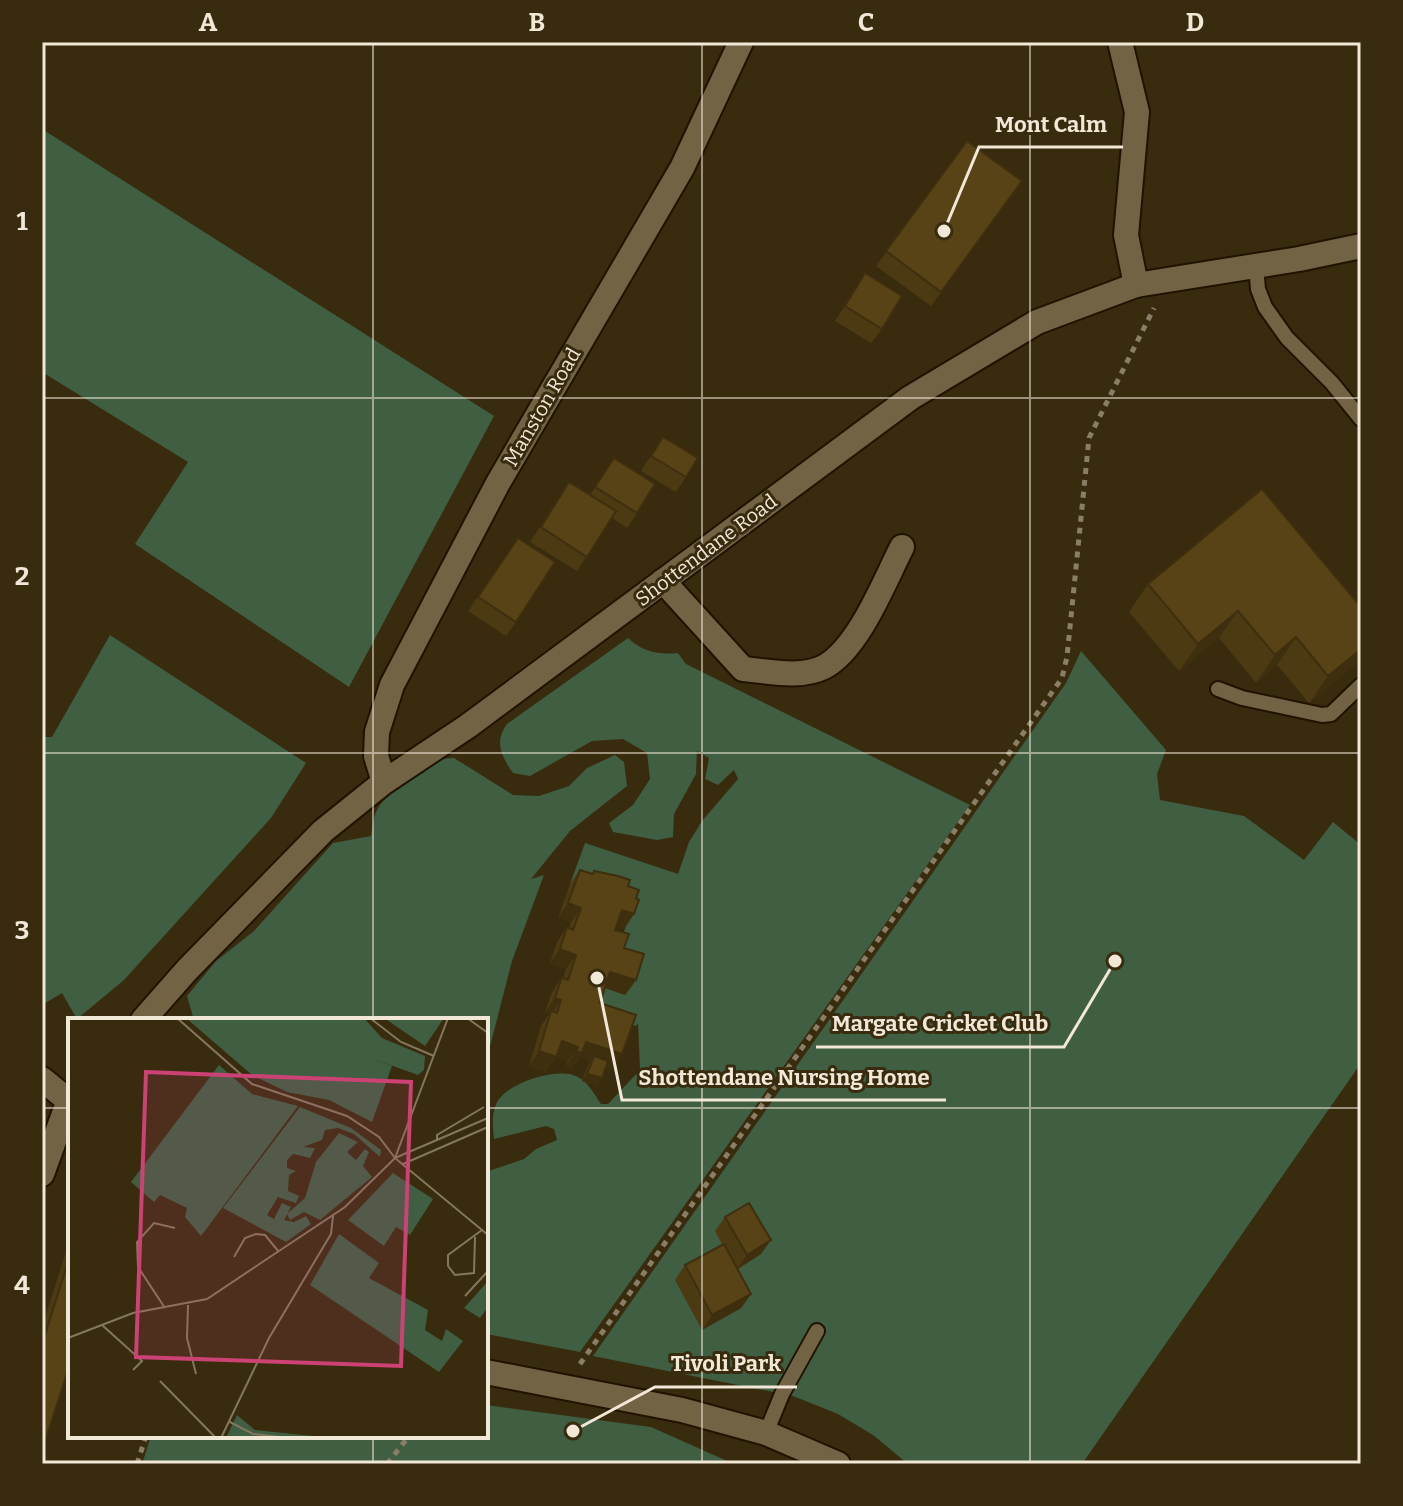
<svg xmlns="http://www.w3.org/2000/svg" width="1403" height="1506" viewBox="0 0 1403 1506" font-family="Bitter,serif">
	<style>
		.green { fill: #3f5e42 }
		.lines { fill: none; stroke-linecap: round; stroke-linejoin: round }
		.lane-casing { stroke: #201300; stroke-width: 18 }
		.street-casing { stroke: #201300; stroke-width: 28 }
		.secondary-casing { stroke: #201300; stroke-width: 28 }
		.path { stroke: #8a7e66; stroke-width: 5; stroke-dasharray: 6 6; stroke-linecap: butt }
		.lane { stroke: #736345; stroke-width: 14 }
		.street { stroke: #736345; stroke-width: 24 }
		.secondary { stroke: #736345; stroke-width: 24 }
		.wall { fill: #4c3a13 }
		.shaded-wall { fill: #3e2f0f }
		.building { fill: #584316; stroke: #3e2f0f; stroke-width: 2 }
		.grid { fill: none; stroke: #f2e8d8; stroke-width: 2; stroke-opacity: 0.55 }
		.labels { text-anchor: middle; stroke-width: 6; stroke-linejoin: round; paint-order: stroke }
		.street-label { font-size: 20px; fill: #f2e8d8; stroke: #392b0d }
		.inset-road { fill: none; stroke: #83775e; stroke-width: 2 }
		.view { fill: #cc4274; fill-opacity: 0.15; stroke: #cc4274; stroke-width: 4 }
		.inset-edge { fill: none; stroke: #f2e8d8; stroke-width: 4 }
		.leader { fill: none; stroke: #f2e8d8; stroke-width: 3 }
		.callout-dot { fill: #f2e8d8; stroke: #392b0d; stroke-width: 3 }
		.callout-label { font-size: 22px; text-anchor: middle; font-weight: bold; fill: #f2e8d8; stroke: #392b0d; stroke-width: 6; stroke-linejoin: round; paint-order: stroke }
		.neatline { fill: none; stroke: #f2e8d8; stroke-width: 3 }
		.grid-label { font-size: 26px; text-anchor: middle; font-weight: bold; fill: #f2e8d8 }
	</style>
	<rect width="100%" height="100%" fill="#392b0d"/>
	<!-- green -->
	<path class="green" d="M42 129 494 416 349 687 135 544 188 462 42 372Z
		M110 635 306 763 271 818 124 980 77 1019 62 993 42 1005V737H52Z
		M628 638C643 652 658 655 678 653L686 664 970 805 580 1352 486 1334V1172L524 1159 536 1149 557 1140 554 1129 546 1126 494 1139C493 1127 491 1114 497 1102 507 1083 557 1067 576 1076 588 1081 594 1094 601 1104H608L640 1070 638 1023 636 1026 592 1012 619 949 629 915 570 884 585 843 678 874 689 842 702 821 738 779 734 770 718 785 705 779 709 758 697 751 696 774 674 814 673 837 657 840 613 832 609 823 633 805 650 779 647 753 623 739 592 741 530 776 513 773C501 756 494 742 507 724Z
		M1081 651 1166 750 1157 774 1160 800 1244 816 1304 860 1333 822 1361 845V1063L1082 1464H908L873 1435 838 1414 793 1396 593 1356 1066 683Z
		M615 755 624 762 627 786 570 831 531 879 544 875 512 961 486 1062V1020H194L187 996 216 961 254 931 333 843 371 836C373 828 373 817 377 810 389 788 429 757 454 758L513 795 539 796 569 786 587 768Z
		M486 1405 651 1427 734 1464H142L151 1436H486Z"/>
	<g class="lines">
		<!-- lane casing -->
		<g class="lane-casing">
			<path id="lane" d="M1256 266 1258 289 1265 307 1287 338 1332 383 1361 419
				M1218 689 1242 698 1322 715 1331 714 1361 685
				M766 1433 782 1394 817 1331"/>
		</g>
		<!-- street casing -->
		<g class="street-casing">
			<path id="street" d="M1120 42 1137 112 1126 235 1136 285
				M663 581 743 669C768 671 800 679 824 667 859 648 884 582 902 547"/>
		</g>
		<!-- secondary casing -->
		<g class="secondary-casing">
			<path id="secondary" d="M384 782 376 756 377 732 392 685 498 483 682 168 741 42
				M143 1020 187 970 323 831 384 782 468 726 910 398 1037 322 1136 285 1299 259 1361 246
				M42 1079 70 1102
				M42 1174 69 1100
				M486 1372 682 1410 766 1433 838 1464"/>
		</g>
		<!-- path -->
		<path class="path" d="M580 1364 1062 678 1067 657 1089 438 1154 308
			M137 1464 146 1436
			M387 1464 409 1436"/>
		<!-- lane -->
		<use href="#lane" class="lane"/>
		<!-- street -->
		<use href="#street" class="street"/>
		<!-- secondary -->
		<use href="#secondary" class="secondary"/>
	</g>
	<!-- wall -->
	<path class="wall" d="M967 141 1022 181 931 306 876 266Z
		M865 273 882 329 871 343 835 321Z
		M663 437 686 477 676 492 641 471Z
		M614 458 637 513 627 528 612 518 577 571 530 542 569 482 590 495Z
		M1262 489 1361 660 1309 703 1277 665 1256 683 1219 638 1179 671 1129 612 1148 584Z
		M518 538 516 622 506 636 468 611Z
		M580 870 592 874 594 871 628 886 624 929 616 926 615 930 624 948 636 980 625 995 605 988 600 1003 622 1054 612 1069 606 1067 602 1078 597 1086 582 1081 590 1061 580 1057 572 1068 566 1066 568 1061 556 1057 546 1072 529 1066 541 1026 549 1014 545 1012 552 992 562 977 563 978 566 969 550 963 557 942 567 927 569 928 571 922 558 918 570 884Z
		M725 1217 761 1254 738 1269 751 1294 741 1308 702 1330 675 1280 685 1265 722 1244 715 1231Z
		M70 1239V1364L42 1451V1327Z"/>
	<!-- shaded-wall -->
	<path class="shaded-wall" d="M1238 611 1219 638 1179 671 1198 644Z
		M1296 637 1277 665 1256 683 1275 655Z
		M1361 649V660L1309 703 1328 676Z
		M568 903 581 908 571 922 558 918Z
		M622 910 634 914 624 929 612 925Z
		M560 949 576 955 566 969 550 963Z
		M610 972 636 980 625 995 600 986Z
		M555 998 561 1000 551 1015V1011L549 1014 545 1012Z
		M562 1041 578 1047 568 1061 552 1056Z
		M586 1042 622 1054 612 1069 592 1062 594 1056 590 1061 580 1057 572 1068 566 1066 576 1051Z
		M539 1051 556 1057 546 1072 529 1066Z
		M587 1074 602 1078 597 1086 582 1081Z
		M771 1240 761 1254 737 1269 747 1255Z
		M751 1294 741 1308 702 1330 712 1315Z"/>
	<!-- building -->
	<path class="building" d="M967 141 1022 181 941 292 886 251Z
		M865 273 902 296 882 329 845 306Z
		M663 437 698 458 686 477 651 456Z
		M614 458 655 484 637 513 595 487Z
		M569 482 616 511 587 557 541 527Z
		M1262 489 1361 607V649L1328 676 1296 637 1275 655 1238 611 1198 644 1148 584Z
		M518 538 555 562 516 622 478 597Z
		M580 870 593 874 594 871 618 876 630 880 628 886 639 890 636 898 639 900 634 914 622 910 615 930 629 934 624 948 644 954 636 980 610 972 600 1003 636 1015 622 1054 586 1042 582 1053 576 1051 578 1047 562 1041 556 1057 539 1051 551 1011 557 1013 561 1000 555 998 562 977 568 980 576 955 560 949 567 927 573 930 581 908 568 903Z
		M594 1056 608 1061 602 1078 587 1074Z
		M749 1203 771 1240 747 1255 725 1217Z
		M724 1244 751 1294 712 1315 685 1265Z
		M70 1256V1364L42 1451V1344Z"/>
	<!-- grid -->
	<path class="grid" d="M373 42V1020M702 42V1464M1030 42V1464M42 398H1361M42 753H1361M42 1108H70M486 1108H1361M373 1436V1464"/>
	<g class="labels">
		<!-- street labels -->
		<g class="street-label">
			<text transform="translate(542 407) rotate(-60)" y="7">Manston Road</text>
			<text transform="translate(706 550) rotate(-37)" y="7">Shottendane Road</text>
		</g>
	</g>
	<!-- overview -->
	<g transform="translate(68 1018)">
		<rect width="420" height="420" fill="#392b0d"/>
		<path d="M118 0H296L314 20 357 38 356 52 350 57 297 38 324 48 304 104 261 82 219 74 184 57ZM316 0H376L357 28ZM151 47 184 76 230 88 133 218 117 199 119 190 92 177 86 184 63 164ZM232 89 283 110 313 132 312 139 286 116 270 110 257 112 254 122 235 129 247 130 242 140 225 136 219 142V150L228 153 221 157 220 173 231 178 228 185 210 179 199 197 206 201 214 185 223 189 216 202 226 204 238 198 243 206 218 224 155 190ZM271 115 290 124 279 134 288 142 297 131 301 134 295 148 304 159 252 202 236 194 222 202 219 196 237 180 248 144ZM325 155 365 181 342 217 328 209 316 228 280 202ZM271 216 311 245 301 260 360 292 357 312 374 323 378 311 395 323 371 354 242 267ZM420 263V289L412 300 396 290ZM169 397 187 412 264 420H158Z" fill="#3f5e42"/>
		<path class="inset-road" d="M109 0 184 66 279 98 311 119 327 140M302 0 333 24 366 38M399 0 420 15M369 123V117L416 89M327 140 380 0M327 140 420 100M335 146 420 109M407 219 406 255 387 257 380 248V237L414 212M166 239 177 220 188 216 197 217 211 234M397 278 420 253M120 287 119 320 128 356M97 290 70 249 69 224 86 205 107 210M34 307 74 343 65 352M0 320 65 295 139 281 277 189 327 140 420 217M92 363 148 420M160 403 185 416 221 420M153 420 201 320 263 216 265 198"/>
		<path class="view" d="M78 54 343 64 333 348 68 339Z"/>
		<rect width="420" height="420" class="inset-edge"/>
	</g>
	<!-- callouts -->
	<path class="leader" d="M944 231L979 147H1123M1115 961L1064 1047H816M597 978L622 1100H946M573 1431L655 1387H797"/>
	<g class="callout-dot">
		<circle cx="944" cy="231" r="8"/>
		<circle cx="1115" cy="961" r="8"/>
		<circle cx="597" cy="978" r="8"/>
		<circle cx="573" cy="1431" r="8"/>
	</g>
	<g class="callout-label">
		<text x="1051" y="132">Mont Calm</text>
		<text x="940" y="1031">Margate Cricket Club</text>
		<text x="784" y="1085">Shottendane Nursing Home</text>
		<text x="726" y="1371">Tivoli Park</text>
	</g>
	<!-- border -->
	<rect width="1403" height="1506" fill="none" stroke="#392b0d" stroke-width="88"/>
	<rect x="44" y="44" width="1315" height="1418" class="neatline"/>
	<g class="grid-label">
		<text x="208" y="31">A</text>
		<text x="537" y="31">B</text>
		<text x="866" y="31">C</text>
		<text x="1195" y="31">D</text>
		<text x="22" y="230">1</text>
		<text x="22" y="585">2</text>
		<text x="22" y="939">3</text>
		<text x="22" y="1294">4</text>
	</g>
</svg>
